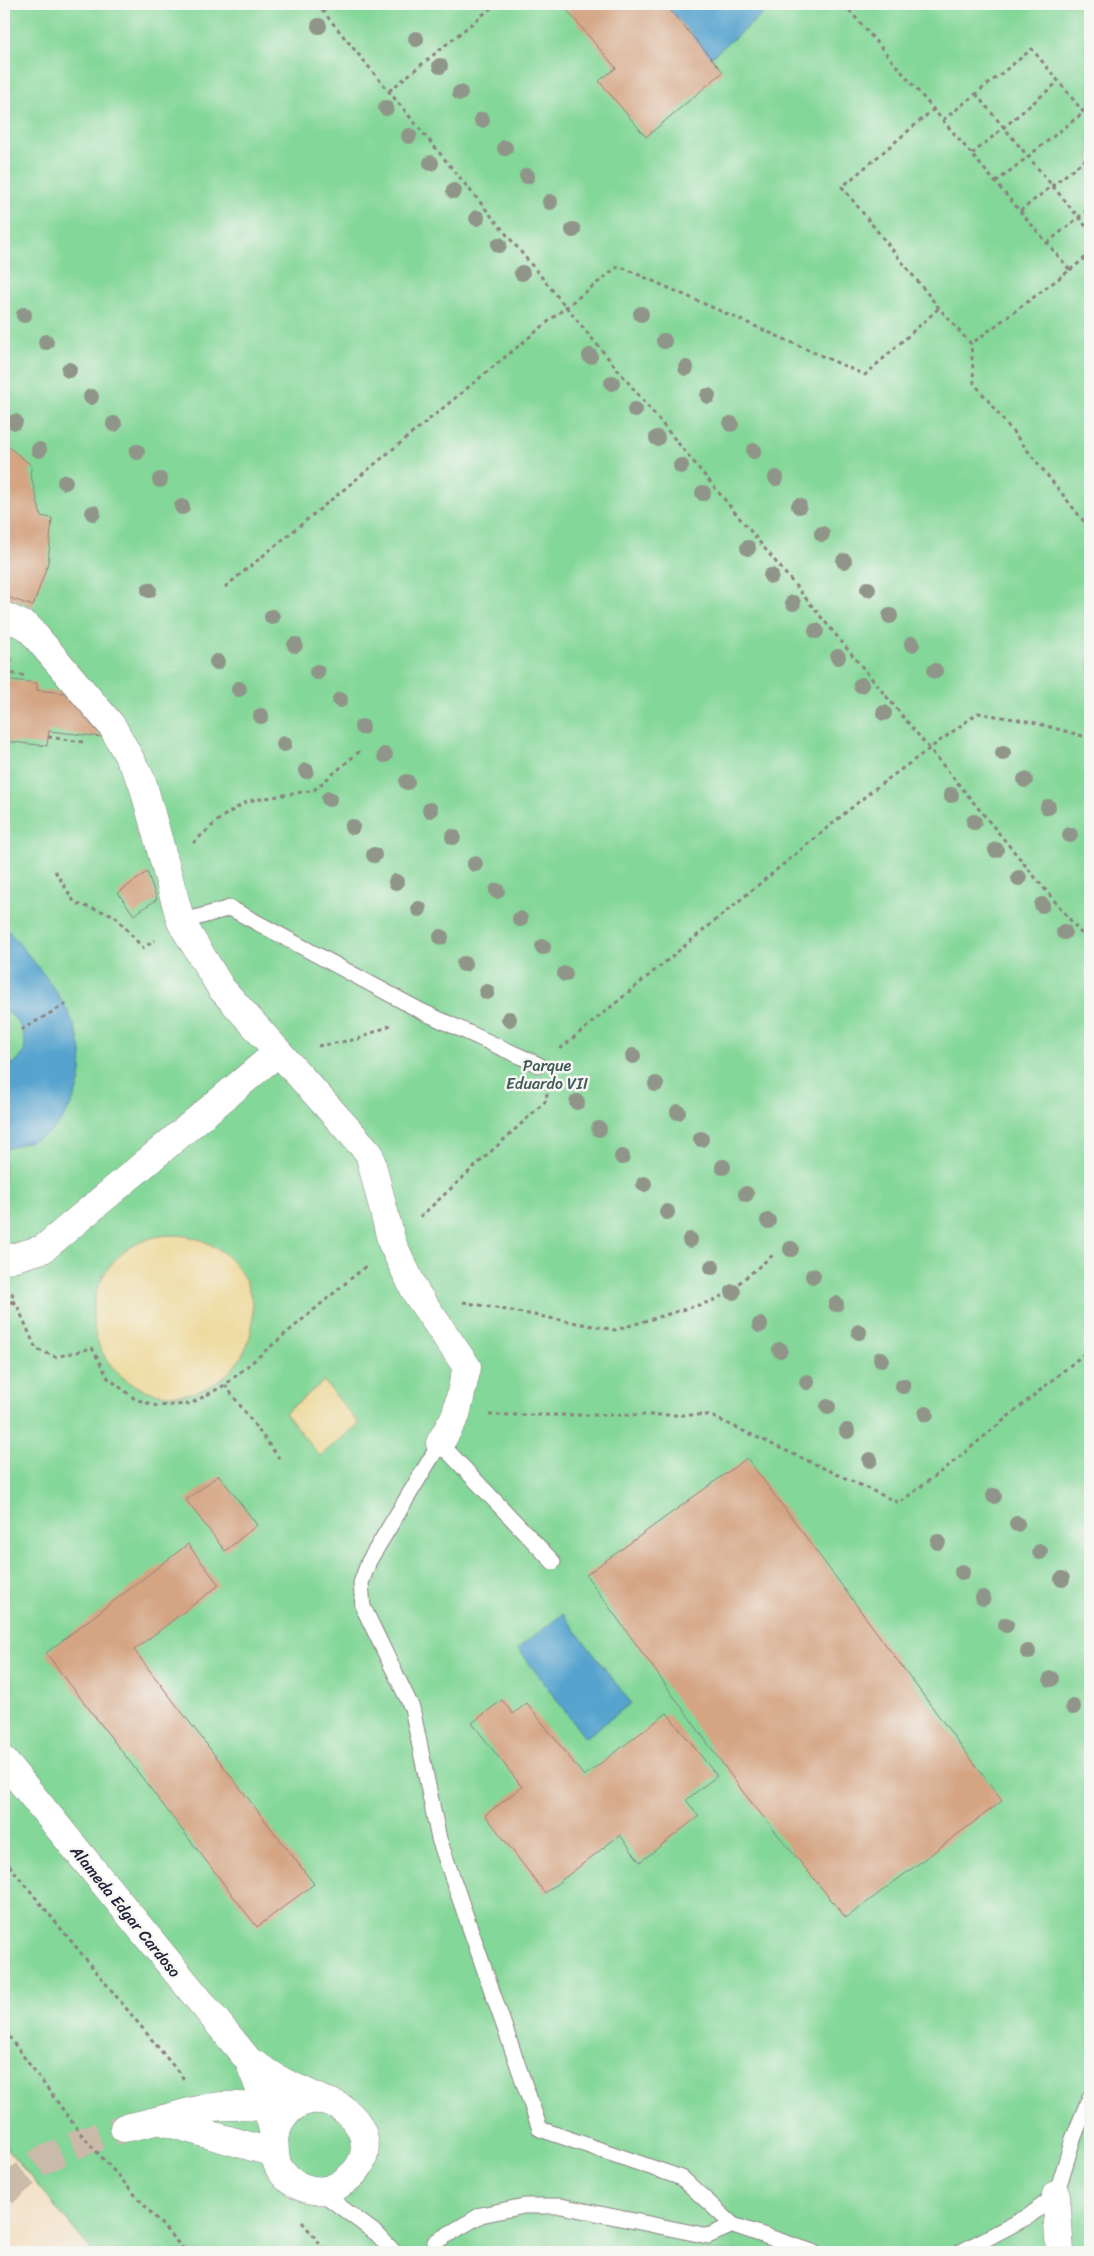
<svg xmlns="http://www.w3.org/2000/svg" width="1094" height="2256" viewBox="0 0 1094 2256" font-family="Sriracha,sans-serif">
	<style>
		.green { fill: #83d798; stroke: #527c6a }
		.sand { fill: #eeda9e; stroke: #887e6c }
		.water { fill: #55a3ce; stroke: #3c6284 }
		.building { fill: #d4a483 }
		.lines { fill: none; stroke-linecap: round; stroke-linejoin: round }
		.street-tunnel { stroke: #c9baaa; stroke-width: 28; stroke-dasharray: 28 14; stroke-linecap: butt }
		.lane-casing { stroke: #8a8180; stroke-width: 17 }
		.street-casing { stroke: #8a8180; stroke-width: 29 }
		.path { stroke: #8a8180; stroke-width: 3; stroke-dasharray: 4 4; stroke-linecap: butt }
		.lane { stroke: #fff; stroke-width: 15 }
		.street { stroke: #fff; stroke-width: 28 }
		.tree { fill: #909589 }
		.labels { text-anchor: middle; stroke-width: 5; stroke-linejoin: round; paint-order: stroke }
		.park-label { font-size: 16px; fill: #3f5857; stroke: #f6f6f2 }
		.street-label { font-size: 16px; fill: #22223b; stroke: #f6f6f2 }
	</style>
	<rect width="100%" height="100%" fill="#f6f6f2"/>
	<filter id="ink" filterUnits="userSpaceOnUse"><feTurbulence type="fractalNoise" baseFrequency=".02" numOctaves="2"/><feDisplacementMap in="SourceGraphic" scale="10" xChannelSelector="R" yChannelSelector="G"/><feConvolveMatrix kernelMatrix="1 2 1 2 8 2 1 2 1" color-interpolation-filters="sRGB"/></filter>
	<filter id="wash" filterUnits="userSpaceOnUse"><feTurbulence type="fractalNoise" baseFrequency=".0096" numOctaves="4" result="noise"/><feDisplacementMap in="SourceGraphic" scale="20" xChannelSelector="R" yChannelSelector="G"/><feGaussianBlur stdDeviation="1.12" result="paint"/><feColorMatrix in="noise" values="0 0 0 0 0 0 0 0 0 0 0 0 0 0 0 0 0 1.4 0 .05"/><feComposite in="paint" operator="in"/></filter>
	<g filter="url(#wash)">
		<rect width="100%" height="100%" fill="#f3e0c6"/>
		<!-- green -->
		<path class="green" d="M4 4H1090V2252H93L4 2145Z"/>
		<!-- sand -->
		<path class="sand" d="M93 1315a80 80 0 1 1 160 0a80 80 0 1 1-160 0Z
			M324 1381 359 1424 320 1456 285 1413Z"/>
		<!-- water -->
		<path class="water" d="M665 4H775L710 58Z
			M4 925C42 974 103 1031 74 1098 69 1110 61 1124 50 1132 36 1141 19 1144 4 1150V1066C37 1061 26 1022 4 1009Z
			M563 1614 631 1703 585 1738 518 1648Z"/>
		<g id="blocks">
			<!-- building -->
			<path class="building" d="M567 4H665L723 72 646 137 599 81 616 68 564 7Z
				M4 443 32 466 30 472 41 516 52 518 48 563 33 606 4 596Z
				M4 679 37 683V690L65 693 102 737 49 731 47 746 4 741Z
				M147 872 157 899 134 915 118 893Z
				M747 1458 1002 1801 846 1918 743 1792 586 1575Z
				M219 1475 257 1525 225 1551 186 1500Z
				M188 1544 219 1585 134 1650 314 1884 257 1927 46 1653Z
				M502 1700 513 1714 527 1703 584 1776 667 1713 717 1776 686 1800 699 1816 640 1862 620 1835 545 1893 485 1815 522 1787 472 1723Z"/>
		</g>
	</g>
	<g filter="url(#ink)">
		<use href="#blocks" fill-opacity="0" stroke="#8a8180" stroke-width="1"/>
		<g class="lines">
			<!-- street-tunnel -->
			<path class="street-tunnel" d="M4 2192 41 2161 84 2141 124 2128"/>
			<!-- lane casing -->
			<g class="lane-casing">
				<path id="lane" d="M181 922 230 908 421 1011 539 1065
					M553 1562 440 1443 369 1561 361 1583 363 1607 412 1708 439 1839 540 2129 682 2178 733 2225 813 2252
					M318 2190 377 2234 394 2252
					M435 2242 481 2215 524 2206H561L708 2236 733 2225
					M961 2252 1029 2216 1056 2195 1073 2139 1090 2097"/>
			</g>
			<!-- street casing -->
			<g class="street-casing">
				<path id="street" d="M4 616 28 627 112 726 142 781 181 922 221 988 369 1153 392 1243 416 1293 467 1367 456 1415 440 1443
					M4 1257 8 1259 43 1249 278 1052
					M4 1761 249 2061 283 2082 323 2100
					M249 2061C258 2085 270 2111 274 2136 275 2147 274 2156 278 2166 288 2186 317 2197 337 2186 417 2141 302 2048 274 2137
					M162 2121 274 2153
					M124 2128C152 2123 179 2114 207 2108 231 2103 256 2108 281 2107
					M1056 2195 1060 2252"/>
			</g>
			<!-- path -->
			<path class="path" d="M317 4 1090 944
				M844 4 1070 270 971 344
				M389 91 496 4
				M976 94 1090 231
				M934 109 842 187 939 308 971 344 974 383 1090 529
				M943 120 1032 49 1090 120
				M972 154 1058 82
				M996 182 1084 112
				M1020 211 1090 156
				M1047 243 1090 208
				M1070 270 1090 254
				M225 587 566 307 619 266 865 375 939 308
				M4 661 13 660
				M4 672 26 676
				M48 737 83 742
				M193 843 222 817 248 801 314 790 360 751
				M55 871 75 903 114 915 143 948 155 940
				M1085 938 1090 934
				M21 1030 66 1004
				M318 1046 358 1039 391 1025
				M560 1049 873 790 978 713 1032 722 1090 738
				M420 1217 548 1099 545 1090
				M13 1301 17 1305 36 1349 56 1357 92 1348 108 1378 135 1399 157 1406 190 1404 225 1385 367 1265
				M463 1302 615 1330 712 1301 727 1293 773 1255
				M4 1308 13 1301 12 1291
				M225 1385 279 1458
				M489 1415H709L899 1503 947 1467 1090 1349
				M4 1859 184 2079
				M4 2030 81 2134 186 2252
				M302 2222 327 2252"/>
			<!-- lane -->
			<use href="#lane" class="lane"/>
			<!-- street -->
			<use href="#street" class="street"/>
		</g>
		<!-- trees -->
		<g class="tree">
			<circle cx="319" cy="26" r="8"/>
			<circle cx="416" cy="39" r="8"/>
			<circle cx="440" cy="66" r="8"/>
			<circle cx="460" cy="93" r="8"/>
			<circle cx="386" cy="108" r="8"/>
			<circle cx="482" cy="120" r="8"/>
			<circle cx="409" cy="136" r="8"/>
			<circle cx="505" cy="148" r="8"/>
			<circle cx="431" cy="163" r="8"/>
			<circle cx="527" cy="176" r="8"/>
			<circle cx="454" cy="191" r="8"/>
			<circle cx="550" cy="202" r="8"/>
			<circle cx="477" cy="218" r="8"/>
			<circle cx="573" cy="230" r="8"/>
			<circle cx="499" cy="245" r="8"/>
			<circle cx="522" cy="273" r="8"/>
			<circle cx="641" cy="314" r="8"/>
			<circle cx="24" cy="315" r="8"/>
			<circle cx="664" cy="341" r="8"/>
			<circle cx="46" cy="342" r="8"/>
			<circle cx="590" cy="356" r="8"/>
			<circle cx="686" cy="368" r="8"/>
			<circle cx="69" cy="370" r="8"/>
			<circle cx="612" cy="383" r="8"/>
			<circle cx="708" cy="396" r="8"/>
			<circle cx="91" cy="397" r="8"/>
			<circle cx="635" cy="410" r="8"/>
			<circle cx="15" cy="422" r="8"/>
			<circle cx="114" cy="424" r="8"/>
			<circle cx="731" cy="424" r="8"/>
			<circle cx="657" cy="438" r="8"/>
			<circle cx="39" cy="450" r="8"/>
			<circle cx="754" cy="451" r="8"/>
			<circle cx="137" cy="452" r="8"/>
			<circle cx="681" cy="466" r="8"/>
			<circle cx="776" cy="478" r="8"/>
			<circle cx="160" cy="480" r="8"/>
			<circle cx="65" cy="482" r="8"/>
			<circle cx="703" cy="493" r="8"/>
			<circle cx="799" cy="506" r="8"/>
			<circle cx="182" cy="507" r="8"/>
			<circle cx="93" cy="513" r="8"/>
			<circle cx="822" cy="534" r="8"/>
			<circle cx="748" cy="548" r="8"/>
			<circle cx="844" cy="561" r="8"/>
			<circle cx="771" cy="576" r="8"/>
			<circle cx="868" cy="589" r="8"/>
			<circle cx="149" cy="590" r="8"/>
			<circle cx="793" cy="603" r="8"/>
			<circle cx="890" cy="616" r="8"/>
			<circle cx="272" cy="617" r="8"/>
			<circle cx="816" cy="631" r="8"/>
			<circle cx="912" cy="644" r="8"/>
			<circle cx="295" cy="645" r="8"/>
			<circle cx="838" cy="657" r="8"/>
			<circle cx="217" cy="662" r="8"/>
			<circle cx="935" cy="671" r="8"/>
			<circle cx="317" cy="672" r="8"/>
			<circle cx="861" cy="685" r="8"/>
			<circle cx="239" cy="689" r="8"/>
			<circle cx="340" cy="700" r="8"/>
			<circle cx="884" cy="713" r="8"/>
			<circle cx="261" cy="716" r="8"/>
			<circle cx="362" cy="727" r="8"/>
			<circle cx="284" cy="744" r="8"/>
			<circle cx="1003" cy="753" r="8"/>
			<circle cx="385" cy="755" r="8"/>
			<circle cx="306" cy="771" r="8"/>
			<circle cx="1025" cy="780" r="8"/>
			<circle cx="407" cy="782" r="8"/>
			<circle cx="951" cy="795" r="8"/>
			<circle cx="329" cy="799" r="8"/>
			<circle cx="1048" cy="807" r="8"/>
			<circle cx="430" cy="810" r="8"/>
			<circle cx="974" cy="822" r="8"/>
			<circle cx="352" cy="827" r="8"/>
			<circle cx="1070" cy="835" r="8"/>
			<circle cx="453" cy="837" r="8"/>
			<circle cx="996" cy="850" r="8"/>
			<circle cx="374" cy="855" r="8"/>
			<circle cx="475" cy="864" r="8"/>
			<circle cx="1019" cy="878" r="8"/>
			<circle cx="396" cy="882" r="8"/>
			<circle cx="497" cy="891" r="8"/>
			<circle cx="1042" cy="905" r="8"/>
			<circle cx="419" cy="909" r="8"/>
			<circle cx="520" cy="919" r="8"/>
			<circle cx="1064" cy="932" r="8"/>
			<circle cx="441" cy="937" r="8"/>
			<circle cx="543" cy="947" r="8"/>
			<circle cx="464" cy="964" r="8"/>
			<circle cx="565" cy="974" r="8"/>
			<circle cx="487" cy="992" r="8"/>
			<circle cx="509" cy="1019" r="8"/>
			<circle cx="633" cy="1056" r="8"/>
			<circle cx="656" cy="1084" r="8"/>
			<circle cx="577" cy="1102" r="8"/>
			<circle cx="678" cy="1112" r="8"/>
			<circle cx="599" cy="1129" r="8"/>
			<circle cx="701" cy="1139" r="8"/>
			<circle cx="622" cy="1157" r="8"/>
			<circle cx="723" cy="1167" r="8"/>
			<circle cx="644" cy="1184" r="8"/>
			<circle cx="746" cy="1194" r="8"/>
			<circle cx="667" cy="1212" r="8"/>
			<circle cx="768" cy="1221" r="8"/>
			<circle cx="690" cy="1240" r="8"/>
			<circle cx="791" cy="1249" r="8"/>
			<circle cx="712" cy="1267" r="8"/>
			<circle cx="813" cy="1276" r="8"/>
			<circle cx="733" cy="1292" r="8"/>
			<circle cx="836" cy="1304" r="8"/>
			<circle cx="760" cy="1325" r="8"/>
			<circle cx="859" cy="1332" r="8"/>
			<circle cx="780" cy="1350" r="8"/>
			<circle cx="881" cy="1359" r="8"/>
			<circle cx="807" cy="1382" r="8"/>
			<circle cx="903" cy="1386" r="8"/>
			<circle cx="828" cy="1407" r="8"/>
			<circle cx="926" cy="1414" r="8"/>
			<circle cx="847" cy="1431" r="8"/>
			<circle cx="870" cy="1460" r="8"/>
			<circle cx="994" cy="1496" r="8"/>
			<circle cx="1017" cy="1524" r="8"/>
			<circle cx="938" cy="1542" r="8"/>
			<circle cx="1040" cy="1552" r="8"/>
			<circle cx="962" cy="1572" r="8"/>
			<circle cx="1062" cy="1579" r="8"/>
			<circle cx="983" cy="1598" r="8"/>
			<circle cx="1006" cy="1625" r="8"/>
			<circle cx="1028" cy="1652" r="8"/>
			<circle cx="1051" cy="1679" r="8"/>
			<circle cx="1073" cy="1707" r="8"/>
		</g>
	</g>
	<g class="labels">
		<!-- park labels -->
		<g class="park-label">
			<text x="547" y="1071">Parque<tspan x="547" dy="18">Eduardo VII</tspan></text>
		</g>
		<!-- street labels -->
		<g class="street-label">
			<text transform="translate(126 1911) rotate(51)" y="6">Alameda Edgar Cardoso</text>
		</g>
	</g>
	<!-- margin -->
	<rect width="1094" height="2256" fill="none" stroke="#f6f6f2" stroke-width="20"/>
</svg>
